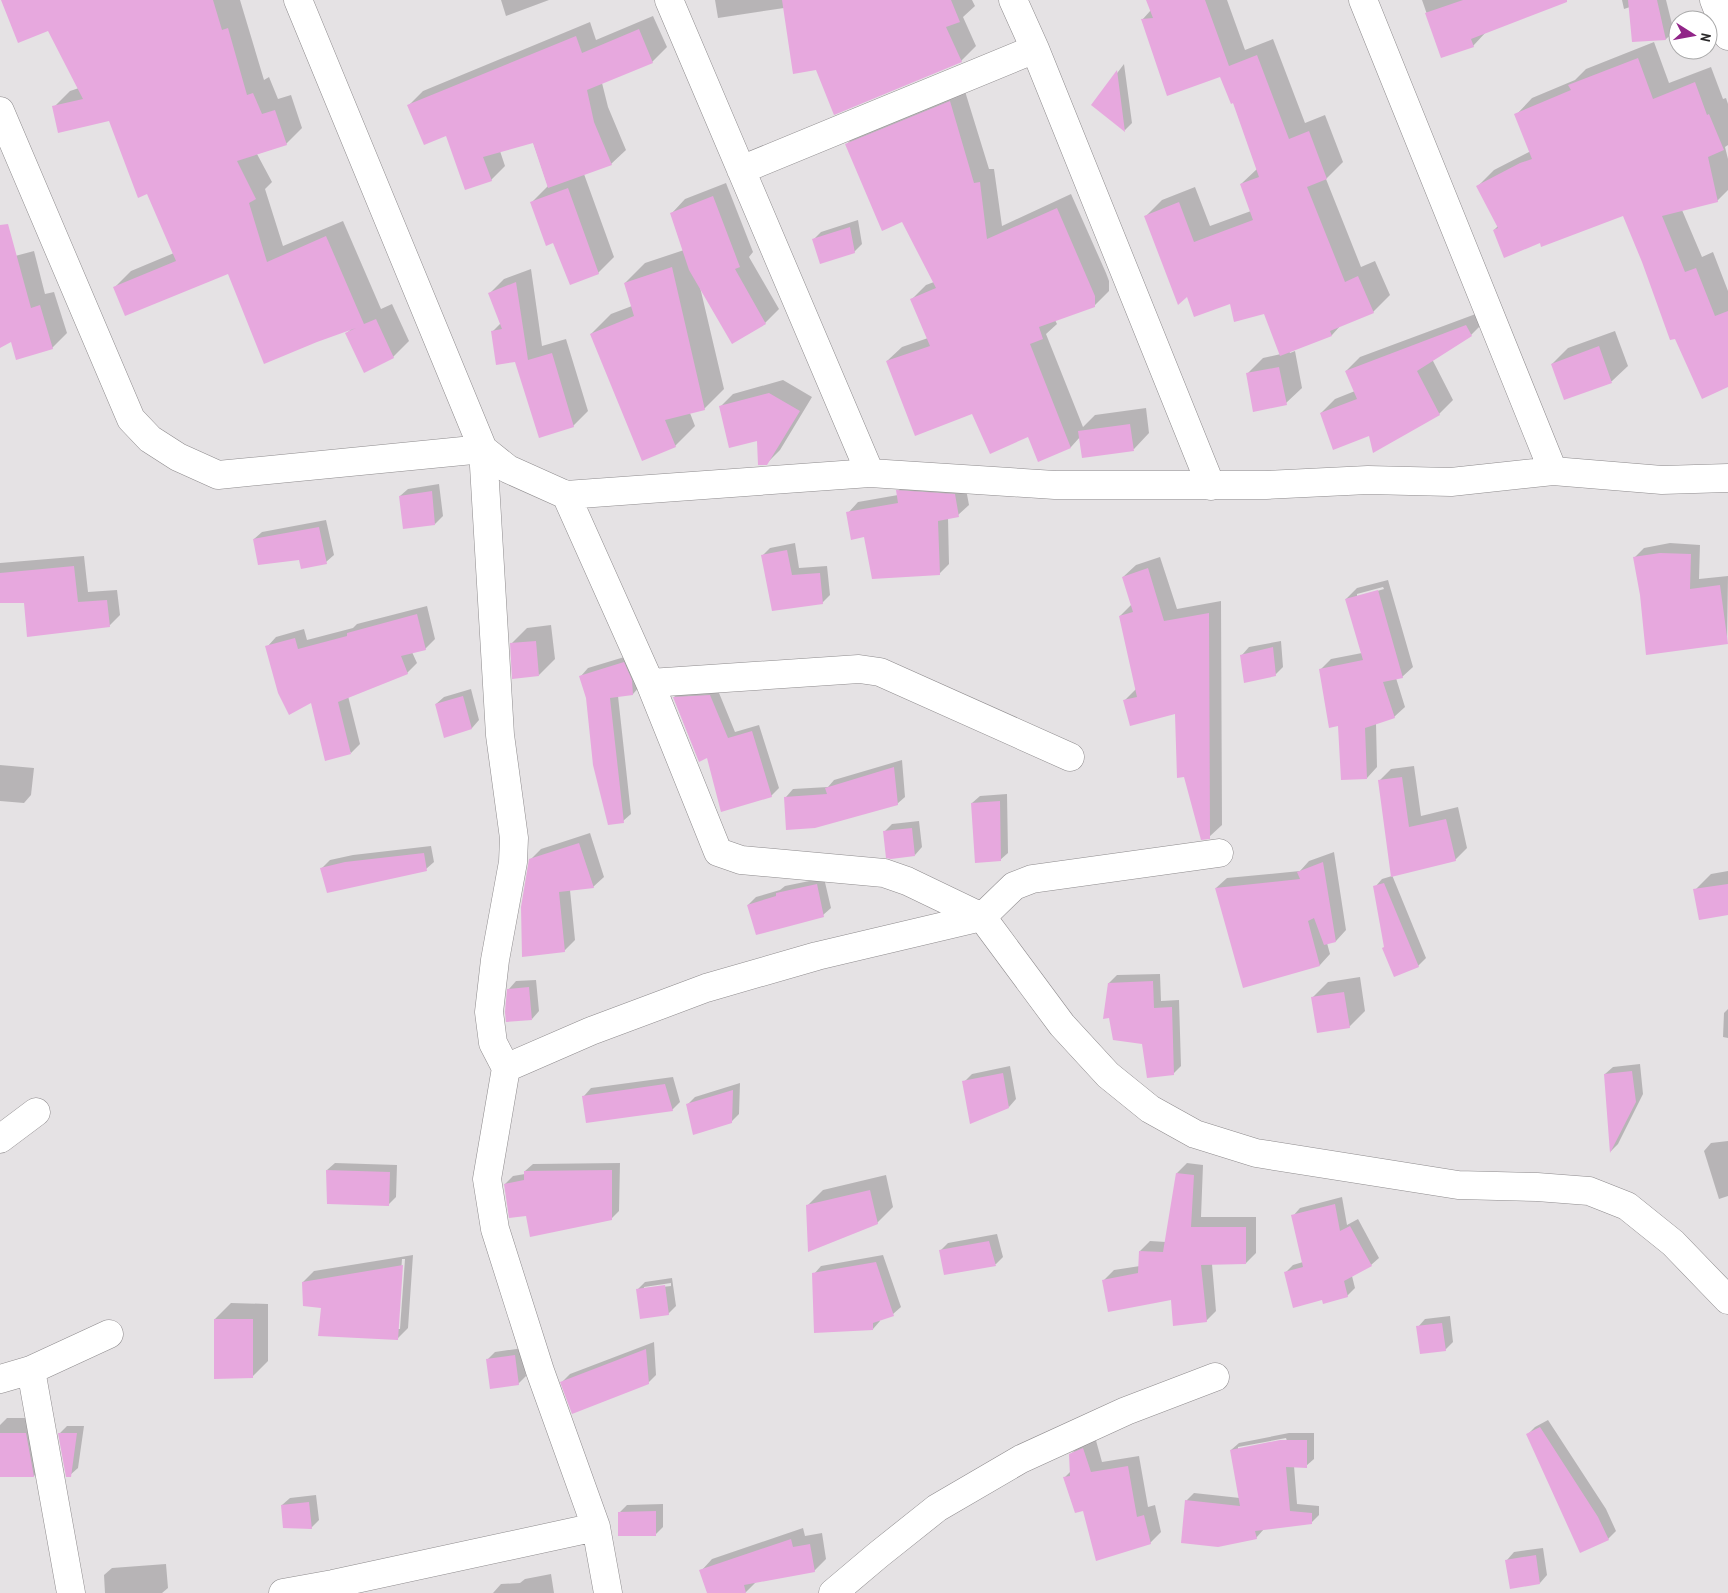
<svg xmlns="http://www.w3.org/2000/svg" width="1728" height="1593" viewBox="0 0 1728 1593" font-family="'Archivo Narrow',sans-serif">
	<style>
		.shadow { fill: #0003; fill-rule: evenodd }
		.building { fill: #e7a8de }
		.lines { fill: none; stroke-linecap: round; stroke-linejoin: round }
		.minor-casing { stroke: #8e8b8d; stroke-width: 29 }
		.minor { stroke: #fff; stroke-width: 28 }
	</style>
	<rect width="100%" height="100%" fill="#e5e2e4"/>
	<!-- shadow -->
	<path class="shadow" d="M2 0H240L264 80 269 77 278 99 291 95 302 128 286 144 257 154 272 182 265 189 283 246 343 221 381 309 392 304 409 341 393 357 347 333 352 328 229 272 115 287 131 271 174 253 148 193 110 119 54 107 70 91 79 88 49 30Z
		M501 0H549L506 16Z
		M715 0H972L975 6 963 17 976 46 961 61 817 69 784 8 718 18Z
		M1147 0H1227L1245 50 1273 39 1305 123 1325 115 1343 162 1326 179 1361 267 1375 261 1390 295 1373 312 1341 325 1332 335 1289 351 1290 353 1295 351 1302 388 1286 403 1247 374 1263 358 1281 354 1265 313 1231 302 1187 294 1145 217 1162 200 1195 187 1210 226 1251 211 1241 184 1257 169 1233 101 1221 76 1142 20 1151 10Z
		M1422 0H1564L1487 31 1473 46 1442 57Z
		M1622 0H1666L1674 32 1666 39 1633 41 1630 7 1624 9Z
		M653 16 667 47 652 62 602 83 608 107 626 150 611 164 584 174 614 257 598 273 554 242 532 202 548 186 533 142 500 151 505 166 491 180 447 134 409 105 423 91 590 22 596 40Z
		M1654 42 1669 83 1711 67 1723 99 1726 98 1728 104V145L1725 147 1728 159V190L1717 201 1682 210 1702 257 1713 252 1728 291V385L1623 214 1540 242 1494 230 1498 226 1478 186 1494 170 1531 151 1516 115 1532 98 1575 80 1586 69Z
		M1124 64 1132 123 1125 130 1093 105Z
		M964 88 989 169H994L1002 226 1071 194 1106 273 1109 281V291L1094 306 1055 320 1057 324 1046 334 1083 427 1095 415 1146 408 1149 433 1134 449 1080 437 1071 447 1038 460 1028 435 973 412 887 361 902 347 928 338 912 299 926 285 934 282 903 220 846 145 860 130Z
		M726 183 753 252 749 257 779 309 765 323 733 342 700 287 724 389 704 409 690 413 695 426 675 446 591 334 611 314 632 306 625 283 645 263 684 250 672 213 685 199Z
		M858 220 862 244 854 252 813 240 821 232Z
		M34 251 45 294 54 292 67 333 52 348 11 341 0 347V260Z
		M531 269 542 346 566 339 588 411 573 426 516 360 493 331 501 323 490 293 504 279Z
		M1481 312 1485 321 1471 335 1432 359 1453 400 1439 414 1370 434 1321 413 1335 399 1355 391 1346 371 1360 357Z
		M1615 331 1628 366 1612 381 1565 399 1552 364 1568 348Z
		M783 380 812 397 780 450 766 464 759 439 720 407 733 394Z
		M908 481 965 484 969 505 958 515 948 517 949 564 939 574 865 536 848 513 858 502 898 495V491Z
		M439 484 443 516 435 524 400 496 408 489Z
		M326 520 334 555 326 562 300 558 254 539 262 532Z
		M795 543 799 568 827 566 830 595 822 603 762 556 770 548Z
		M1670 543 1700 545 1699 579 1728 576 1727 643 1641 594 1634 558 1644 548Z
		M84 556 88 592 117 590 120 615 109 626 25 601 0 602V563Z
		M1160 557 1177 609 1221 601 1222 825 1209 837 1176 712 1124 701 1136 689 1120 616 1132 604 1123 577 1136 565Z
		M1388 580 1413 667 1402 677 1396 678 1405 707 1394 717 1376 723 1377 767 1367 778 1339 725 1320 670 1331 659 1362 653 1346 599 1357 588ZM1383 587 1384 589 1357 597V594Z
		M427 606 435 639 425 649 412 652 417 663 407 673 348 696 360 744 351 753 312 701 267 647 276 637 304 629 307 640 353 628 357 624Z
		M551 625 555 659 539 675 511 644 527 628Z
		M1281 641 1283 667 1275 675 1242 655 1249 647Z
		M631 655 640 686 633 694 618 696 631 814 623 821 581 676 588 668Z
		M717 688 735 732 759 725 779 788 771 796 707 756 674 697 682 690Z
		M471 689 479 720 472 728 445 736 436 704 444 697Z
		M902 760 905 797 897 804 786 797 793 789 828 787 834 780Z
		M0 765 34 768 31 795 24 803 0 801Z
		M1414 766 1421 816 1458 807 1467 848 1455 860 1392 875 1426 958 1418 966 1385 946 1375 887 1382 879 1392 876 1379 781 1391 769Z
		M1007 794 1008 853 1000 860 972 803 980 796Z
		M919 821 922 847 915 855 885 831 892 824Z
		M590 833 604 877 593 887 570 890 575 940 564 951 530 860 541 849Z
		M431 846 434 862 426 869 322 868 330 860 353 855Z
		M1334 852 1346 930 1336 941 1327 943 1330 954 1320 965 1244 986 1216 888 1227 878 1300 871 1309 861Z
		M1728 871V913L1695 890 1711 874Z
		M824 878 831 908 823 915 748 905 756 897 780 890 785 886Z
		M1160 974 1161 1001 1179 1000 1181 1066 1173 1074 1143 1043 1109 983 1117 975Z
		M1360 977 1365 1011 1349 1027 1312 998 1328 982Z
		M536 980 539 1011 532 1019 509 989 516 981Z
		M1728 1009V1038L1723 1037 1724 1013Z
		M1640 1064 1643 1094 1618 1144 1611 1151 1605 1074 1613 1067Z
		M1010 1066 1016 1099 1009 1107 964 1082 972 1074Z
		M673 1077 680 1102 672 1110 584 1096 591 1088Z
		M740 1083 739 1114 731 1122 688 1104 695 1097Z
		M1728 1141V1196L1719 1199 1704 1151 1711 1143Z
		M335 1163 397 1165 396 1197 388 1205 327 1170Z
		M620 1163 619 1211 611 1219 527 1214 505 1184 513 1176 525 1174V1171L533 1164Z
		M1187 1163 1203 1165 1201 1217H1256V1253L1246 1263 1212 1264 1216 1311 1206 1321 1172 1299 1104 1280 1114 1270 1140 1266V1251L1150 1241 1166 1242 1177 1173Z
		M886 1175 893 1207 877 1223 807 1206 823 1190Z
		M1342 1197 1347 1225 1358 1219 1379 1258 1371 1265 1352 1276 1355 1288 1347 1296 1323 1299 1285 1273 1293 1265 1303 1262 1293 1216 1300 1208Z
		M997 1234 1003 1257 996 1264 945 1274 940 1251 948 1243Z
		M413 1255 408 1328 397 1339 322 1307 303 1282 314 1271ZM402 1259H405L400 1329H397Z
		M883 1255 901 1307 893 1314 880 1319V1321L873 1329 814 1274 821 1266Z
		M672 1278 676 1306 668 1314 638 1289 645 1282ZM671 1283V1286L644 1289V1287Z
		M231 1303 268 1304V1361L252 1377 215 1319Z
		M1450 1316 1453 1342 1445 1350 1418 1327 1425 1319Z
		M654 1342 656 1375 648 1383 562 1382 570 1374Z
		M523 1348 526 1376 518 1384 487 1360 495 1352Z
		M7 1418H42L50 1460 34 1476H0V1425Z
		M1548 1420 1606 1509 1616 1531 1608 1539 1528 1434 1535 1427Z
		M67 1426H84L78 1468 70 1475 60 1433Z
		M1289 1433H1314V1459L1306 1466H1294L1297 1504 1319 1506V1515L1311 1523 1264 1529 1256 1538 1186 1501 1194 1493 1240 1498 1231 1450 1239 1443ZM1286 1438 1287 1441 1238 1450V1447Z
		M1095 1437 1102 1462 1139 1456 1148 1507 1155 1505 1161 1532 1150 1543 1083 1509 1064 1478 1071 1471 1070 1455 1081 1444Z
		M316 1495 319 1520 311 1528 282 1505 290 1498Z
		M663 1504V1527L655 1535 620 1512 627 1505Z
		M803 1528 805 1536 822 1533 826 1559 814 1571 756 1582 746 1592 741 1593H708L701 1571 712 1559Z
		M1543 1548 1547 1575 1540 1583 1507 1560 1514 1552Z
		M166 1564 168 1588 162 1593H105L104 1575 112 1568Z
		M551 1574 554 1593H493L501 1584 520 1583 525 1579Z"/>
	<!-- building -->
	<path class="building" d="M1 0H213L222 30 228 28 247 95 253 93 262 114 275 110 287 145 237 161 256 199 249 203 267 262 326 236 364 324 376 319 394 358 364 373 345 333 356 328 317 342 264 364 228 274 125 316 113 287 176 261 147 194 138 198 109 121 58 133 52 106 83 99 48 31 18 43Z
		M782 0H951L960 22 946 27 962 62 834 115 816 70 793 74Z
		M1146 0H1205L1229 66 1257 55 1289 139 1309 131 1327 179 1307 187 1345 282 1358 276 1374 313 1330 331 1332 336 1280 356 1264 314 1234 322 1230 304 1194 317 1187 297 1178 305 1144 216 1179 202 1194 242 1253 220 1240 184 1259 177 1233 103 1231 104 1220 77 1167 96 1141 19 1153 18Z
		M1463 0H1567V2L1471 39 1474 47 1441 58 1425 13Z
		M1628 0H1657L1666 40 1632 42Z
		M639 29 653 63 587 90 594 122 612 165 548 188 533 143 483 157 492 181 465 190 446 136 424 145 407 105 576 36 582 53Z
		M1638 58 1653 99 1695 82 1707 115 1709 114 1724 150 1708 157 1718 202 1662 216 1685 272 1696 268 1715 316 1728 311V387L1702 399 1675 339 1670 340 1642 262 1623 216 1541 247 1540 243 1504 258 1493 230 1498 228 1476 186 1520 163 1532 159 1514 114 1571 90 1568 85Z
		M1117 70 1125 132 1091 105Z
		M950 101 974 183 980 182 987 239 1057 208 1095 296V307L1039 327 1043 339 1030 344 1071 448 1038 462 1028 437 990 454 972 414 915 436 886 361 930 346 910 299 936 288 902 222 882 231 845 144Z
		M568 188 599 274 570 285 553 243 546 246 530 202Z
		M713 196 740 267 735 269 766 324 732 344 689 270 670 213Z
		M8 224 31 308 40 305 53 349 16 360 11 342 0 348V225Z
		M850 227 855 253 820 264 812 239Z
		M672 267 705 410 665 420 676 447 642 461 590 334 634 316 624 283Z
		M516 282 528 360 552 353 574 427 539 438 515 362 496 365 491 331 502 329 488 293Z
		M1466 325 1472 336 1417 371 1440 415 1373 453 1369 436 1333 450 1320 413 1357 399 1345 371Z
		M1599 346 1612 383 1564 400 1551 364Z
		M1279 367 1287 405 1253 412 1246 373Z
		M769 393 800 411 767 465H758L757 441 729 448 719 406Z
		M1130 424 1134 451 1082 458 1078 431Z
		M896 490 955 494 959 517 938 521 940 575 872 579 864 537 851 540 846 512 898 503Z
		M432 491 435 525 403 529 399 496Z
		M319 527 327 564 301 569 299 560 258 565 253 539Z
		M787 550 792 575 820 573 823 604 772 611 761 555Z
		M1660 553 1691 554 1690 589 1720 585 1728 644 1646 655 1640 595 1633 557Z
		M74 566 78 602 107 600 110 627 27 637 24 603H0V573Z
		M1148 568 1164 621 1209 613 1210 839 1201 840 1184 777 1177 778 1175 714 1130 726 1123 700 1137 697 1119 616 1133 612 1122 577Z
		M1378 590 1403 678 1383 682 1395 718 1365 728 1367 779 1341 780 1338 726 1329 728 1319 669 1363 660 1345 599Z
		M417 614 426 650 401 656 408 674 338 702 351 754 325 761 311 703 289 715 278 693 265 646 295 638 298 649 347 636V633Z
		M536 641 539 676 512 679 510 643Z
		M1273 647 1276 676 1244 683 1240 655Z
		M624 662 632 680 633 695 610 698 624 823 608 825 593 765 586 698 579 676Z
		M710 695 728 738 752 731 772 797 721 812 707 758 699 762 673 697Z
		M463 696 472 729 444 738 435 704Z
		M894 767 898 805 815 828 786 830 784 797 827 794 825 788Z
		M1402 777 1409 827 1446 819 1456 861 1391 877 1378 780Z
		M1000 801 1001 861 975 863 971 803Z
		M912 828 915 856 891 859 886 858 883 831Z
		M579 843 594 888 559 892 565 952 522 957 521 907 529 859Z
		M424 853 427 871 327 893 320 868 345 862Z
		M1323 862 1336 942 1324 945 1314 918 1308 921 1320 966 1243 988 1215 888 1300 879 1297 872Z
		M1384 883 1419 967 1394 977 1382 948 1384 947 1373 886Z
		M817 884 824 917 756 935 747 905 776 896V893Z
		M1728 884V915L1699 920 1693 889Z
		M1153 981 1154 1008 1172 1007 1174 1075 1147 1078 1142 1044 1113 1040 1109 1018 1103 1019 1108 983Z
		M529 987 532 1020 506 1022 505 1012 507 989Z
		M1344 992 1350 1028 1317 1033 1311 997Z
		M1632 1071 1636 1102 1610 1153 1604 1074Z
		M1003 1073 1009 1108 970 1124 962 1081Z
		M665 1084 673 1111 586 1123 582 1096Z
		M733 1090 732 1123 693 1135 686 1104Z
		M326 1170 390 1172 389 1206 327 1204Z
		M612 1170V1220L530 1237 526 1216 509 1218 504 1184 524 1180V1171Z
		M1176 1173 1194 1175 1191 1227H1246V1264L1201 1265 1207 1322 1173 1326 1171 1300 1108 1312 1102 1280 1138 1273 1139 1251 1163 1252Z
		M870 1190 878 1224 808 1252 806 1205Z
		M1335 1204 1340 1231 1350 1226 1372 1266 1344 1281 1348 1297 1323 1304 1322 1300 1293 1308 1284 1272 1303 1267 1291 1215Z
		M989 1241 996 1266 944 1275 939 1250Z
		M876 1262 894 1316 873 1323V1330L814 1333 812 1273Z
		M403 1265 398 1340 318 1336 321 1308 303 1306 302 1282Z
		M665 1285 669 1315 640 1319 636 1289Z
		M214 1319H253V1378L214 1379Z
		M1442 1323 1446 1351 1420 1354 1416 1326Z
		M646 1349 649 1384 572 1414 560 1382Z
		M515 1355 519 1385 490 1389 486 1359Z
		M1540 1427 1598 1517 1609 1540 1580 1553 1526 1434Z
		M0 1433H26L34 1477H0Z
		M58 1433H77L71 1477H66Z
		M1280 1440H1307V1468L1286 1467 1290 1511 1312 1513V1524L1255 1531 1257 1539 1218 1547 1181 1543 1185 1500 1240 1506 1230 1450Z
		M1083 1448 1091 1472 1128 1466 1137 1517 1144 1515 1151 1544 1096 1561 1083 1511 1075 1513 1063 1477 1070 1476 1069 1454Z
		M309 1502 312 1529 283 1528 281 1505Z
		M656 1511V1536H618V1512Z
		M791 1539 793 1547 810 1544 815 1572 744 1585 746 1593H707L699 1570Z
		M1536 1555 1540 1584 1510 1589 1505 1560Z"/>
	<g class="lines">
		<!-- minor casing -->
		<g class="minor-casing">
			<path id="minor" d="M298 0 483 449 500 735 514 838 513 862 495 960 489 1012 493 1043 506 1068 591 1031 706 988 817 956 982 917 1014 886 1032 879 1219 853
				M669 0 870 473
				M1013 0 1035 49 1211 486
				M1363 0 1553 471
				M1714 0 1728 36
				M0 111 131 419 150 439 178 457 218 475 483 449 508 469 566 495 870 473 1055 485H1266L1368 480 1451 482 1553 471 1662 480 1728 478
				M741 170 1035 49
				M566 495 650 683 718 852 741 860 884 873 907 881 982 917 1062 1025 1108 1075 1150 1109 1195 1134 1256 1153 1458 1185 1537 1187 1589 1191 1627 1206 1673 1243 1728 1300
				M650 683 859 669 880 672 1070 757
				M506 1068 487 1179 495 1229 540 1371 596 1527 608 1593
				M0 1139 36 1112
				M31 1370 71 1593
				M0 1379 31 1370 109 1334
				M283 1593 333 1584 596 1527
				M833 1593 878 1555 937 1508 1021 1459 1126 1411 1215 1377"/>
		</g>
		<!-- minor -->
		<use href="#minor" class="minor"/>
	</g>
	<!-- north arrow -->
	<g transform="translate(1693 35) rotate(101)"><circle r="24" fill="#ffffff" stroke="#a9a9a9"/>
	<path d="M0-4L9 19L0 12L-9 19Z" fill="#912588"/>
	<text y="-8" font-size="14" font-weight="bold" text-anchor="middle" fill="#292829">N</text>
	</g>
</svg>
